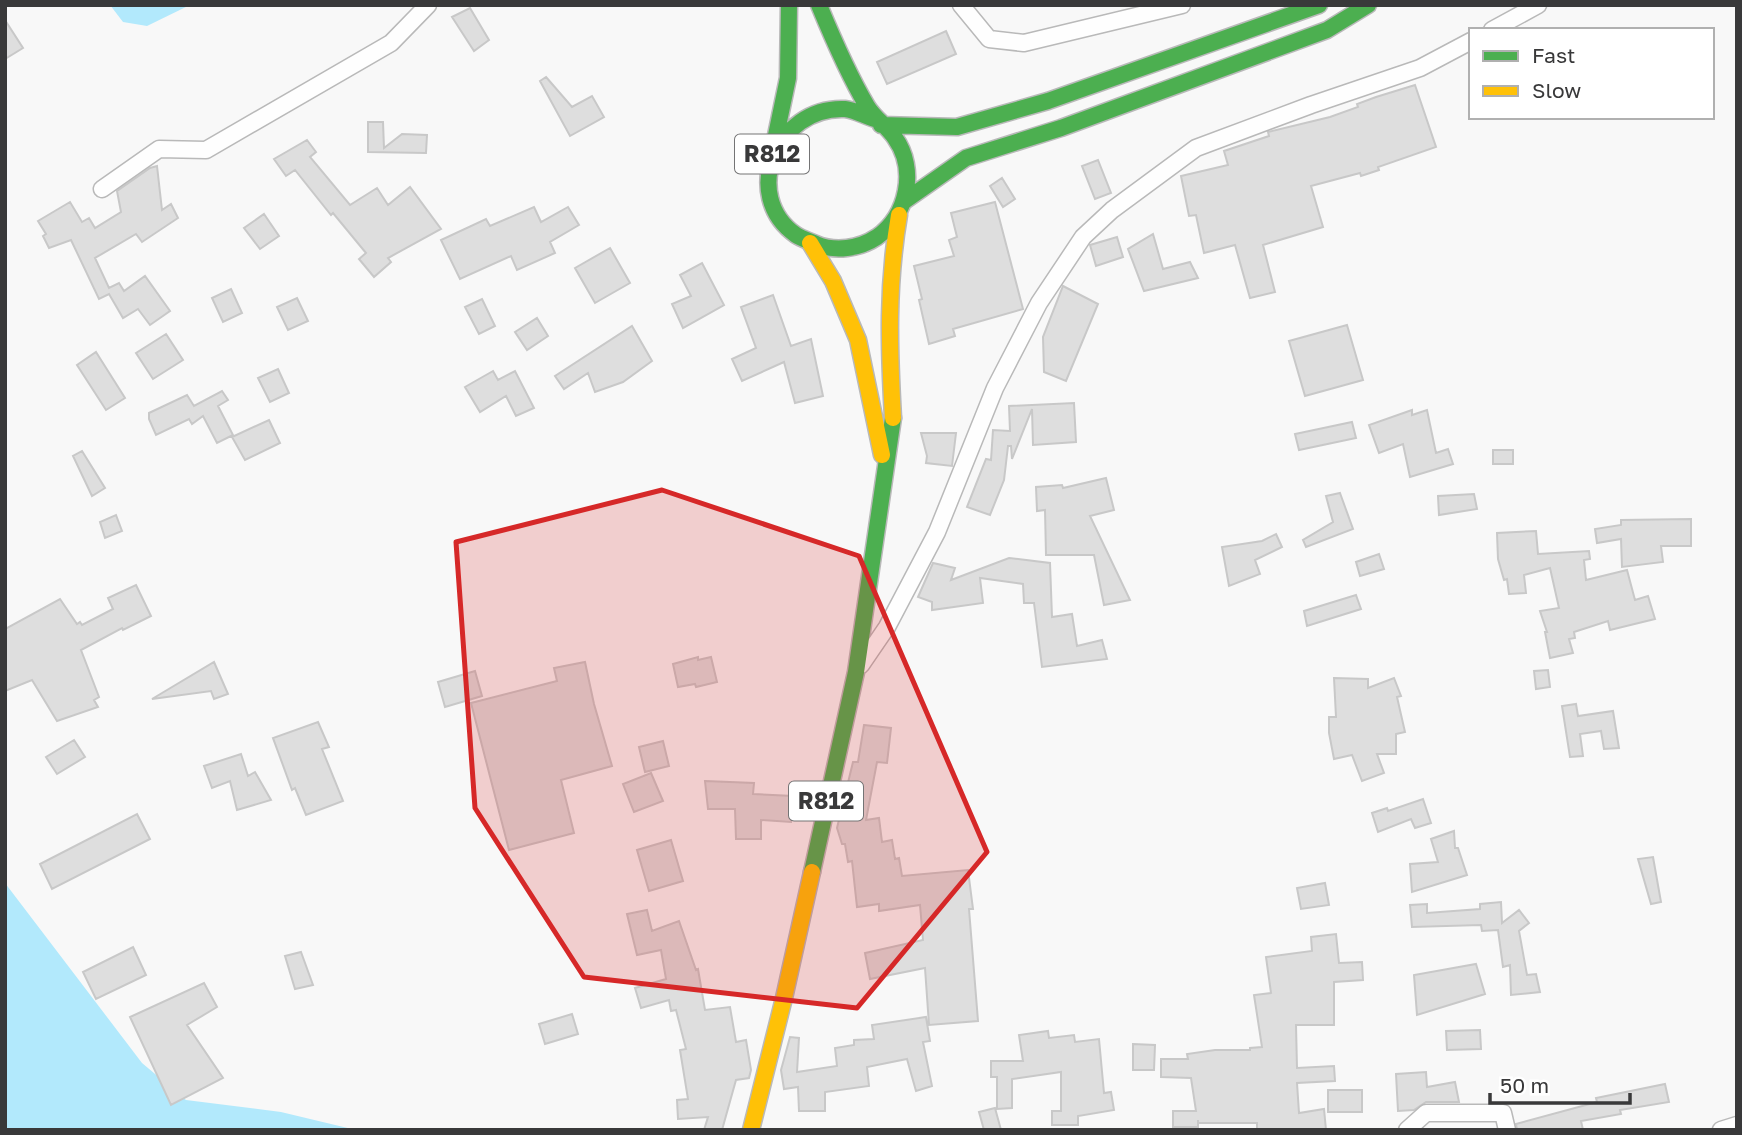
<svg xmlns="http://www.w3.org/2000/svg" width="1742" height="1135" viewBox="0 0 1742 1135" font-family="'Golos Text',sans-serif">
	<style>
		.water { fill: #b2e9fc }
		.building { fill: #dedede; stroke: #c8c8c8; stroke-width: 2 }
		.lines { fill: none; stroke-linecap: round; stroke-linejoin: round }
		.street-casing { stroke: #b9b9b9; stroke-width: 19 }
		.fast-casing { stroke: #b9b9b9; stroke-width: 19 }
		.slow-casing { stroke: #b9b9b9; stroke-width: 19 }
		.street { stroke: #fefefe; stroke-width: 16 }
		.fast { stroke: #4caf50; stroke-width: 16 }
		.slow { stroke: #ffc107; stroke-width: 16 }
		.marked { fill: #d62828; fill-opacity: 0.2; stroke: #d62828; stroke-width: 5; stroke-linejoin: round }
		.labels { text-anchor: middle; stroke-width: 7; stroke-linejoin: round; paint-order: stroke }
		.shield { fill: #fff; stroke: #747475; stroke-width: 2 }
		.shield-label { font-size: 23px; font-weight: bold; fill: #39393a }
	</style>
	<rect width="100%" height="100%" fill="#f8f8f8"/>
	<!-- water -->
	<path class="water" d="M110 5H190L147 26 123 22Z
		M5 883 142 1063 186 1100 281 1112 356 1130H5Z"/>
	<!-- building -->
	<path class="building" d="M470 8 489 40 474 51 452 17Z
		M5 20 23 48 5 59Z
		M946 31 956 54 887 84 877 62Z
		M546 77 572 107 592 96 604 117 570 136 540 81Z
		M1415 85 1436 147 1378 167 1379 170 1361 176 1360 173 1311 186 1323 227 1263 245 1275 292 1250 298 1235 245 1204 253 1196 215 1189 216 1181 176 1228 165 1224 151 1269 136 1268 132 1330 117 1358 107 1357 104 1376 97Z
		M368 122H383L384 148 402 134 427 135 426 153 368 152Z
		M307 140 316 152 310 157 350 205 377 188 388 205 410 187 441 229 388 258 391 262 374 277 359 259 366 253 333 213 331 215 295 170 286 176 274 159Z
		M1098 160 1111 193 1095 199 1082 166Z
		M157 166 162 210 171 204 178 218 142 242 136 234 95 258 109 288 119 283 124 291 145 276 170 311 150 325 138 309 123 318 109 294 99 299 71 240 49 248 43 236 46 234 38 221 70 202 82 222 89 218 95 228 121 212 117 191 150 168Z
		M1002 178 1015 199 1003 207 990 186Z
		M995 202 1023 309 953 329 955 336 929 344 919 300 922 299 914 266 954 256 949 240 957 237 951 213Z
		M534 207 541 222 568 207 579 225 550 242 555 253 517 270 511 256 460 279 441 240 486 219 490 226Z
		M264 214 279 236 260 249 244 228Z
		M1153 234 1163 269 1190 262 1198 278 1144 291 1128 249Z
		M1117 237 1123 257 1096 266 1090 245Z
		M610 248 630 283 595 303 575 268Z
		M702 263 724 305 683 328 672 304 691 296 680 275Z
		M1063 286 1098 304 1066 381 1044 372 1043 337Z
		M231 289 242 313 223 322 212 298Z
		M773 295 791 346 811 339 823 396 795 403 784 362 742 381 732 359 756 348 741 307Z
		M297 298 308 321 288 330 277 307Z
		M482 299 495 326 479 334 465 307Z
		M537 318 548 336 527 350 515 332Z
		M1347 325 1363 380 1305 396 1289 341Z
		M632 326 652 361 623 382 595 392 588 373 564 389 555 376Z
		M166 334 183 360 153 379 136 353Z
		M96 352 125 398 106 410 77 365Z
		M278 369 289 393 270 402 258 378Z
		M493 371 498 380 515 371 534 408 516 416 506 396 480 412 465 387Z
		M222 391 228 400 218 406 233 435 217 443 203 416 192 424 189 419 156 435 149 419V413L187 395 194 406Z
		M1074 403 1076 442 1033 445 1032 409 1012 459 1011 446H1008L1004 480 990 515 967 507 986 459 991 460 993 430 1010 431 1009 406Z
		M1412 410V415L1427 410 1436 453 1448 449 1453 464 1410 477 1403 444 1379 453 1369 425Z
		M269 420 280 443 245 460 232 437Z
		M1352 422 1356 438 1299 450 1295 434Z
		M921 433H956L952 466 926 463 927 456Z
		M1493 450H1513V464H1493Z
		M82 451 105 488 92 496 73 456Z
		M1106 478 1114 510 1090 516 1130 600 1104 605 1094 555H1046L1045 510 1037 511 1036 487 1062 485 1063 488Z
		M1340 493 1353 529 1306 547 1303 540 1333 522 1326 496Z
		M1474 494 1477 509 1439 515 1438 496Z
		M116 515 122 531 105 538 100 522Z
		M1691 519V546H1661L1663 562 1622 567 1621 539 1597 543 1595 529 1621 525V520Z
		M1536 531 1538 554 1589 551 1590 559 1584 560 1586 580 1627 570 1635 600 1648 596 1655 619 1610 630 1608 621 1574 632 1575 638 1569 639 1573 653 1550 658 1545 632H1547L1540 611 1559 608 1550 568 1524 575 1526 593 1509 594 1507 579 1504 580 1498 559 1497 533Z
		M1276 534 1282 547 1255 560 1260 574 1229 586 1222 547 1262 541Z
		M1379 554 1384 569 1360 576 1356 562Z
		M1009 558 1050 563 1052 617 1072 614 1077 646 1102 640 1107 659 1042 667 1034 603H1024L1023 584 980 578 983 603 932 610V602L918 597 933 563 955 568 951 580Z
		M136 585 151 616 123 630 122 628 81 650 99 697 94 700 98 707 57 721 32 680 5 691V629L60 599 77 624 80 622 82 625 113 609 108 598Z
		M1356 595 1361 609 1307 626 1304 611Z
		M698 657V660L711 657 717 682 696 687 695 684 678 687 673 664Z
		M214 662 228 694 214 699 211 691 152 699Z
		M585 662 594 704 612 766 561 780 574 833 509 850 471 703 557 681 554 668Z
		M1548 670 1550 687 1536 689 1534 671Z
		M475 671 482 696 445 707 438 682Z
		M1334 678 1368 679V688L1394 678 1401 696 1397 697 1405 732 1396 734V754H1377L1384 773 1362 781 1352 755 1334 759 1329 733V717H1336Z
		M1576 704 1578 716 1613 711 1619 748 1604 749 1601 731 1580 734 1583 756 1570 757 1562 706Z
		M318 722 329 747 322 749 343 801 306 815 295 788 292 790 273 738Z
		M864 725 891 728 887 763 877 762 866 820 879 818 882 842 892 840 895 859 899 858 902 876 968 870 973 909H969L978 1021 929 1025 925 968 870 979 865 953 923 940 920 905 879 911V904L857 907 852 861 848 862 845 844H842L837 828 853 762H858Z
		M74 740 85 757 57 774 46 757Z
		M663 741 669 766 645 772 639 747Z
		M241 754 248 776 255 772 271 800 237 810 230 781 212 788 204 766Z
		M651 773 663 801 634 812 623 784Z
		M705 781 754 783 753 794 793 796 791 822 761 820V839H736L735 809H708Z
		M1423 799 1431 823 1415 828 1411 819 1378 832 1372 813 1387 808 1388 811Z
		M137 814 150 839 52 889 40 864Z
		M1454 831 1455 848H1458L1467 875 1412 892 1410 864 1438 862 1431 839Z
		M671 840 683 881 649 891 637 850Z
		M1653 857 1661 902 1651 904 1638 859Z
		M1325 883 1329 905 1301 909 1297 888Z
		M1501 902 1502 923 1519 910 1529 923 1519 931 1527 975 1536 974 1540 992 1511 995 1510 965 1503 967 1498 930 1482 931 1481 925 1412 927 1410 905 1427 904V913L1480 909V904Z
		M647 910 652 931 679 921 696 970 698 969 705 1010 730 1007 736 1042 746 1040 751 1070 749 1078 736 1080 722 1130H704L708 1117 678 1119 677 1100 688 1099 680 1050 686 1049 676 1010 671 1011 669 1000 641 1008 635 988 666 979 661 950 637 955 627 914Z
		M1336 934 1339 963 1362 962 1363 980 1334 982V1025H1296L1297 1068 1334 1066 1335 1081 1297 1083 1299 1113 1324 1109 1326 1130H1257V1123H1198V1120V1127H1173V1111H1196L1191 1078 1161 1077V1059H1188L1187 1054 1215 1050H1250V1048L1262 1047 1254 995 1271 993 1266 957 1312 951 1311 937Z
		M133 947 146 975 96 999 83 972Z
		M301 952 313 985 295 989 285 956Z
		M1476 964 1485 994 1417 1015 1414 975Z
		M204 983 217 1007 187 1025 223 1078 171 1105 130 1017Z
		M572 1014 578 1034 545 1044 539 1024Z
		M926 1017 930 1041 923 1042 932 1086 916 1091 907 1059 867 1067 869 1086 825 1092V1111H799L798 1087 784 1089 781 1070 790 1037 799 1038 797 1072 837 1066 835 1048 854 1045V1040L874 1039 872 1025Z
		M1480 1030 1481 1049 1447 1050 1446 1031Z
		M1048 1031 1049 1038 1074 1035 1075 1042 1099 1039 1104 1093 1111 1092 1114 1110 1078 1116V1125H1052V1111H1061V1072L1012 1079V1108L997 1109V1077H991V1061H1023L1019 1035Z
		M1133 1044 1155 1045 1154 1070H1133Z
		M1426 1072 1427 1087 1455 1082 1459 1102H1426L1414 1110 1398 1111 1396 1074Z
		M1665 1084 1669 1102 1620 1110 1621 1114 1581 1121 1583 1130H1517L1516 1124 1597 1102 1596 1098Z
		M1328 1090H1362V1112H1328Z
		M995 1108 1001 1130H984L979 1112Z"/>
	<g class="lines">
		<!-- street casing -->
		<g class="street-casing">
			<path id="street" d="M961 5 989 39 1024 43 1182 5
				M1492 30 1538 5
				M102 189 159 149 206 150 391 43 428 5
				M861 665 887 627 937 532 995 388 1039 303 1083 237 1112 210 1196 148 1311 105 1420 68 1471 41
				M1407 1130 1426 1113H1503L1507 1130
				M1721 1130 1737 1125"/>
		</g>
		<!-- fast casing -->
		<g class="fast-casing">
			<path id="fast" d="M819 5C833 39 848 74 867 106 874 118 887 126 895 138 917 169 908 215 877 237 859 249 835 252 816 244 810 241 802 239 796 235 740 196 776 106 845 109 855 110 865 116 875 119
				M881 125 957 127 1048 101 1319 5
				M774 145 788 78 789 5
				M903 202 966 158 1061 128 1327 30 1368 5
				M812 872 856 672 893 418"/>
		</g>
		<!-- slow casing -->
		<g class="slow-casing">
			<path id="slow" d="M810 243 833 281 858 340 882 455
				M893 418C889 348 887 285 899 215
				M751 1130 784 998 812 872"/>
		</g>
		<!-- street -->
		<use href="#street" class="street"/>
		<!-- fast -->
		<use href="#fast" class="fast"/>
		<!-- slow -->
		<use href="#slow" class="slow"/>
	</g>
	<!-- marked area -->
	<path class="marked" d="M662 490 859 556 987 852 857 1008 584 977 475 808 456 542Z"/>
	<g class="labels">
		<!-- shield labels -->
		<g class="shield">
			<rect x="735" y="134.5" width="74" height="39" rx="5"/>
			<rect x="789" y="781.5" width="74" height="39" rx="5"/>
		</g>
		<g class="shield-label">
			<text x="772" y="162">R812</text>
			<text x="826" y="809">R812</text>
		</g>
	</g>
	<!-- border -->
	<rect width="1742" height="1135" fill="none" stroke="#39393a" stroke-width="14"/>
	<!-- legend -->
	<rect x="1469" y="28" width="245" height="91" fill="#ffffff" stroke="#b0b0b0" stroke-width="2"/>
	<rect x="1483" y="51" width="35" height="10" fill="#4caf50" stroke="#b0b0b0" stroke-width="2"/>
	<text x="1532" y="63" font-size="21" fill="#39393a">Fast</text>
	<rect x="1483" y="86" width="35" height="10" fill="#ffc107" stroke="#b0b0b0" stroke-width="2"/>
	<text x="1532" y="98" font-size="21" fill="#39393a">Slow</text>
	<!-- scale -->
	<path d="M1490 1093v10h140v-10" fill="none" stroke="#39393a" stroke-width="3.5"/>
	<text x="1500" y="1093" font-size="21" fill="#39393a" stroke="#ffffff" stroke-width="5" paint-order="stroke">50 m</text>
</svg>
